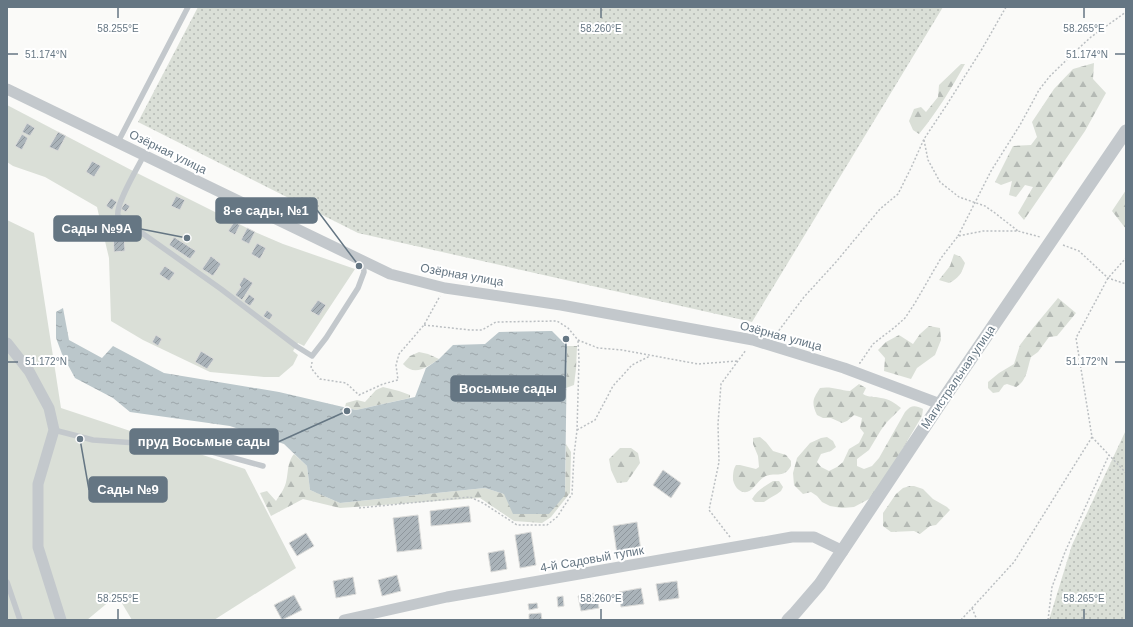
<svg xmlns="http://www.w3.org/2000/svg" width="1133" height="627" viewBox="0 0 1133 627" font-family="Helvetica,sans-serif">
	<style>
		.grass { fill: url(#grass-dots) }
		.forest { fill: url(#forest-firs) }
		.garden { fill: #dadfd7 }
		.water { fill: url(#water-ripples) }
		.building { fill: url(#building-hatch); stroke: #dcdcda }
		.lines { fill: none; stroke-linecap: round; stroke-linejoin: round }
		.path { stroke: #bbbfc2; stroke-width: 1.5; stroke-dasharray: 2 2; stroke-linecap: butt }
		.service { stroke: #c3c8cc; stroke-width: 5.5 }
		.minor { stroke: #c3c8cc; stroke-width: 11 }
		.tertiary { stroke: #c3c8cc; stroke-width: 13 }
		.ticks { fill: none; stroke: #657683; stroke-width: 1.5 }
		.labels { text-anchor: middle; stroke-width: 4; stroke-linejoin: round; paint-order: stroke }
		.street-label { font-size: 12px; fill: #657683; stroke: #fff }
		.ticks-label { font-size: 10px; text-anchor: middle; fill: #657683; stroke: #fff; stroke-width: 4; stroke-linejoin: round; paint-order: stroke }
		.leader { fill: none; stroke: #657683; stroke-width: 1.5 }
		.callout-dot { fill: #657683; stroke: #fff; stroke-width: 1.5 }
		.callout { fill: #657683; stroke: #657683; stroke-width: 1.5 }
		.callout-label { font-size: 13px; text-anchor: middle; font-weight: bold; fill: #fff }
	</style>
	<defs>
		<pattern id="grass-dots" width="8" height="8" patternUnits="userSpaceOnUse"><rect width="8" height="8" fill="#dadfd7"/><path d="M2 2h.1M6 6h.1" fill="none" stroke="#b4b9b4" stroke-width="1.8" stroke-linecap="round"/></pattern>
		<pattern id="forest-firs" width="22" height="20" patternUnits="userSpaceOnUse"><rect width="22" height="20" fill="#dadfd7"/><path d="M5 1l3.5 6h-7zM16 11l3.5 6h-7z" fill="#b4b9b4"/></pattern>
		<pattern id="water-ripples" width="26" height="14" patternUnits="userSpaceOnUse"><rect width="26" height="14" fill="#bbc7cb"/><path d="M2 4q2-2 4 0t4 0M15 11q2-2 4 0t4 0" fill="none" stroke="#9ca6aa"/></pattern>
		<pattern id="building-hatch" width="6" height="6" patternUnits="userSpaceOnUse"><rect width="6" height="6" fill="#aab3b9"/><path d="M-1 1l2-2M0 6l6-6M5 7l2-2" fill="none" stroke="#8e969c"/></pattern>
	</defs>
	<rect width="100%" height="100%" fill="#fafaf8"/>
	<!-- grass -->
	<path class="grass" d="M198 7H943L752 322 358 233 138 122Z
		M1126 430V620H1049L1072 545Z"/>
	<!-- forest -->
	<path class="forest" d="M1094 63 1093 79 1106 93 1085 131 1024 220 1018 213 1033 187 1025 185 1016 197 1009 195 1012 181 1001 185 995 182 1013 146 1031 145 1037 137 1032 122 1054 89 1073 69Z
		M961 64H965C951 89 937 112 919 134L913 130 909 121 914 109 921 107 926 112 938 97 939 85Z
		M1126 190V229L1112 211Z
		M954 254 961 257 965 263C962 273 958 279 949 283L939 280 950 266Z
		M1058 298 1076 313 1057 336 1049 337 1038 352 1031 357C1027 369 1027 381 1016 387L1007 384 1004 385 999 392 993 393 988 388V382L999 373 1014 364 1020 345 1033 328Z
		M929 326 940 328 941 340 935 355 917 368 911 379 884 371 885 358 878 350 886 342 899 335 913 344 920 334Z
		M567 346H577L576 369 574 385 566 388Z
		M419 352 428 354 439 359C427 367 415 377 403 364L410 356Z
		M859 384 866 388 863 394C869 398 874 396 881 398 889 399 895 403 901 408L887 422 881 430 869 450 857 459V466L864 469 872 466 879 458 905 412C911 405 915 405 923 409L922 416 882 484 869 499 854 507 842 508 830 506 822 502 817 496 811 492 803 494 794 485 793 473 797 458 810 443 821 438 827 437 833 441 836 447 831 451 821 454 817 462 821 467 829 471 837 467 843 462 849 449 859 443 864 433 860 428 862 418 854 415 847 421 842 423 831 418H823L817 415C811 402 813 399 820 388 831 386 839 390 850 391Z
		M383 387 399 391 410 395V398L356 410 345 407 346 403 357 400 365 402 376 390Z
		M760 437 766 442 773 451 786 455 791 461V466C783 480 774 471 764 477 756 482 750 498 739 490 736 488 734 484 733 480 733 474 733 470 736 465H740L756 469 759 467 758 456 753 444V438Z
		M566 444 571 452 570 493 551 517 542 523 514 521 480 498 340 508 303 499 271 516 260 493 267 491 276 501C278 497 281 494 283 490 290 478 285 465 294 454L307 466 310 490 340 503 485 488 504 494 565 495Z
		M620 448H631L638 453 640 463 627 482 617 483 611 470 609 459Z
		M773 481H779L783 487 781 491 777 494 770 498 764 502H755L752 499C757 490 765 486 773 481Z
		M910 486H914L923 489 933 499 947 507 950 510 936 525 930 526 920 534 914 531 891 532 883 526V513L896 494 903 488Z"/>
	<!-- garden -->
	<path class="garden" d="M7 105 135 172 255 232 283 244 355 269 304 346 298 343 293 351 298 355 293 365 279 377H264L210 372 143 340 111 321 109 258 97 207 45 177 13 166 7 162Z
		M7 220 34 233 61 408 245 469 296 568 214 620H132L117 595 87 620H7Z"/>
	<!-- water -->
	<path class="water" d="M63 308 69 340 102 358 113 346 164 373 279 392 356 410 415 397 426 368 439 359 453 345 485 344 499 332 552 331 567 346 565 495 549 514H513L504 494 485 488 340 503 310 490 307 466 284 444 230 426 130 412 113 398 75 378 62 354 56 338V312Z"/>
	<!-- building -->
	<path class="building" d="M27 123 35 128 30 136 22 132Z
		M58 132 66 136 58 151 49 147Z
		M22 134 28 138 22 150 15 146Z
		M92 161 101 166 94 177 86 172Z
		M176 196 185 200 180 210 171 206Z
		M111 198 117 202 112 210 106 206Z
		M125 203 130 206 126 212 121 209Z
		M234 222 240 225 235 235 228 231Z
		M247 228 255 232 249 244 241 240Z
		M113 232H124L125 251 114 252Z
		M174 237 196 251 190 259 169 245Z
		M257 243 266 248 260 259 251 254Z
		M211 256 221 264 213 276 202 269Z
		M165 266 175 273 169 281 159 274Z
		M244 277 253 283 242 300 235 295 241 287 239 285Z
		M249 294 255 299 250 306 244 302Z
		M318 300 326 305 319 316 310 311Z
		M267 310 273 315 269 320 263 316Z
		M156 335 162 339 158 346 152 342Z
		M201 351 214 359 207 369 195 362Z
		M663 470 681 483 671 498 653 485Z
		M469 506 471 522 431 526 430 511Z
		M418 515 422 549 397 552 393 518Z
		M637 522 641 551 617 554 613 526Z
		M531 532 536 565 520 568 515 535Z
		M306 533 314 546 297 556 289 543Z
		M504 550 507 569 491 572 488 553Z
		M397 575 401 591 382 596 378 580Z
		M353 577 356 594 336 598 333 581Z
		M677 581 679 598 659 601 656 584Z
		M641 588 644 604 621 607 619 592Z
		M596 593 599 608 581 611 578 596Z
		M294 595 302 610 282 620 274 605Z
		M563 596 564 606 558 607 557 597Z
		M537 603 538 608 529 610 528 604Z
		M541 613 542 620H529V614Z"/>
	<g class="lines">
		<!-- path -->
		<path class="path" d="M924 140 928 160 940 182 959 197 985 206 995 213 1018 231
			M958 236 991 171 1020 125 1039 90 1050 76 1080 47 1091 37 1126 12
			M1063 245 1079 251 1108 278 1126 284
			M424 325 470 330H482L496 322 557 321 568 328 578 340 598 348 622 350 698 364 737 361
			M774 337 804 297 836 262 880 209 898 194 911 168 924 139 946 106 982 49 1006 7
			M312 362 311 368 320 379 346 383 359 395 383 384 398 380 396 365 399 354 424 325 440 296
			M859 363H860L873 344 895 327 905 318 915 303 941 258 958 236 983 231H1018L1040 237
			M577 430 595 420 613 386 632 365 650 356
			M1092 437 1126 473
			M359 508 470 497 483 503 517 525H547L557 517 572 494 574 455 577 430 579 360 578 340
			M730 537 709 510 719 462 718 424 721 384 746 350
			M972 608 977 620
			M961 620 1014 562 1092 437 1076 338 1108 278 1126 258
			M1048 620 1052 587 1065 552 1109 455"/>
		<!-- service -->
		<path class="service" d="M118 142 188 7
			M144 155C138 167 115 205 118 216L221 289 296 346 312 356 326 338 358 288 364 272 363 261
			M54 430 93 440 194 447 263 466
			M7 582 20 620"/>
		<!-- minor -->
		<path class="minor" d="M7 89 390 274 445 288 561 305 753 340 844 368 940 404
			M7 343 29 371 49 408 54 430 38 484V547L61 620
			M344 620 447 597 792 537H814L843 551"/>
		<!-- tertiary -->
		<path class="tertiary" d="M788 620 795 613 820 584 940 404 1126 131"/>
	</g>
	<!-- ticks -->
	<path class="ticks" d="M118 8V18M601 8V18M1084 8V18M8 54H18M1115 54H1125M8 362H18M1115 362H1125M118 609V619M601 609V619M1084 609V619"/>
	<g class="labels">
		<!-- street labels -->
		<g class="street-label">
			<text transform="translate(168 152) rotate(26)" y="4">Озёрная улица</text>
			<text transform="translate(462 275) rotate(10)" y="4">Озёрная улица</text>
			<text transform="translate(781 336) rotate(15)" y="4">Озёрная улица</text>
			<text transform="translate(958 377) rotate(-56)" y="4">Магистральная улица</text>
			<text transform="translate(592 559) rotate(-10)" y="4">4-й Садовый тупик</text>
		</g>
	</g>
	<g class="ticks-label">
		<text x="118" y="32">58.255°E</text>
		<text x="601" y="32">58.260°E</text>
		<text x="1084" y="32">58.265°E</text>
		<text x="46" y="58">51.174°N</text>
		<text x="1087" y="58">51.174°N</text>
		<text x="46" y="365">51.172°N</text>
		<text x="1087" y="365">51.172°N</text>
		<text x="118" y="602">58.255°E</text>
		<text x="601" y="602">58.260°E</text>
		<text x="1084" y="602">58.265°E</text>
	</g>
	<!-- callouts -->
	<path class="leader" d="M359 266L317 210M187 238L141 229M566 339L565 388M347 411L278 442M80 439L89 490"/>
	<g class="callout-dot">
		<circle cx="359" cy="266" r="4"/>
		<circle cx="187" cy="238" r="4"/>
		<circle cx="566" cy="339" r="4"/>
		<circle cx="347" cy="411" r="4"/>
		<circle cx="80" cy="439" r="4"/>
	</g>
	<g class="callout">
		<rect x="216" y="198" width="101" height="25" rx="4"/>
		<rect x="54" y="216" width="87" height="25" rx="4"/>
		<rect x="451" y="376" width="114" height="25" rx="4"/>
		<rect x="130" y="429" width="148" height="25" rx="4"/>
		<rect x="89" y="477" width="78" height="25" rx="4"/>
	</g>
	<g class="callout-label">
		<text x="266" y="215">8-е сады, №1</text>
		<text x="97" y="233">Сады №9А</text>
		<text x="508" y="393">Восьмые сады</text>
		<text x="204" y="446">пруд Восьмые сады</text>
		<text x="128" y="494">Сады №9</text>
	</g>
	<!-- border -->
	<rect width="1133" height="627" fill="none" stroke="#657683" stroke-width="16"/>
</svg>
